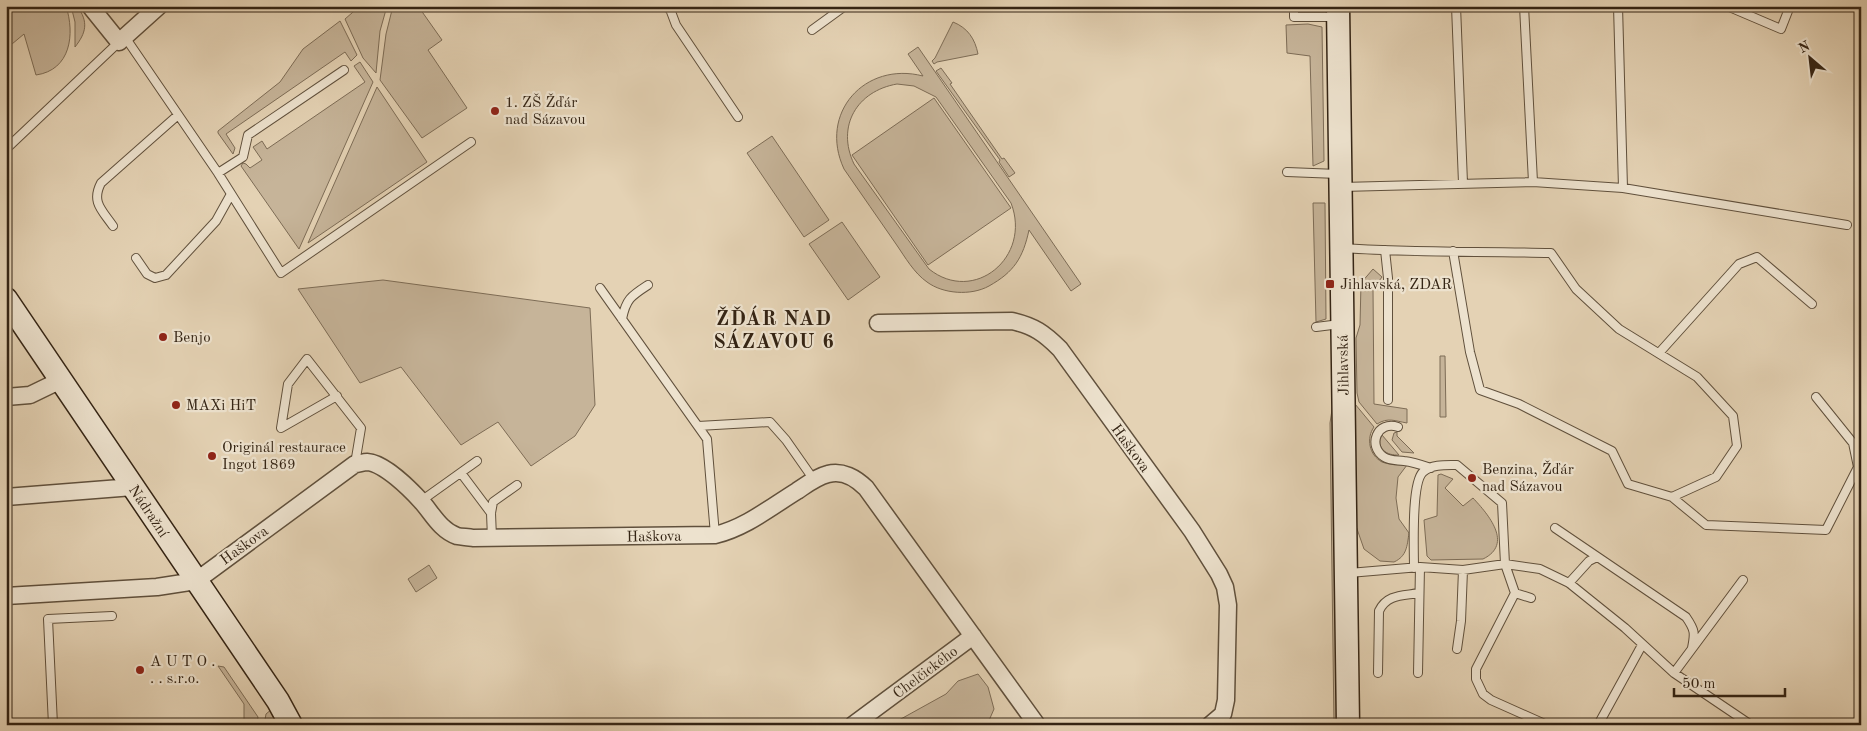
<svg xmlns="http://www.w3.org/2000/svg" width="1867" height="731" viewBox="0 0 1867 731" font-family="'Old Standard TT',serif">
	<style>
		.green { fill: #c6b499; stroke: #7d6c56; fill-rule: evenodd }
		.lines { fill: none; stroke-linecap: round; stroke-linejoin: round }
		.lane-casing { stroke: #60503c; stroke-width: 10 }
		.street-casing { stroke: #60503c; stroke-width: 19 }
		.secondary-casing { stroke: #342414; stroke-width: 25 }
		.lane { stroke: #ede2ce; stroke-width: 8 }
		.street { stroke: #ede2ce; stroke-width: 16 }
		.secondary { stroke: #ede2ce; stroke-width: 22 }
		.poi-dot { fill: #8f2418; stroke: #ede2ce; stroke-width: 2 }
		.labels { text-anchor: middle; stroke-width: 4.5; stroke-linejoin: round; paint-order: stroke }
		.poi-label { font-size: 15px; fill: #342414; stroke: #ede2ce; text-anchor: start }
		.street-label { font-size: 15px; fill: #342414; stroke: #ede2ce }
		.district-label { font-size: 20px; font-weight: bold; letter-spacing: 1px; fill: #342414; stroke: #ede2ce }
	</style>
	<rect width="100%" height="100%" fill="#e4d2b4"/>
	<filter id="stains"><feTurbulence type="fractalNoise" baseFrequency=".004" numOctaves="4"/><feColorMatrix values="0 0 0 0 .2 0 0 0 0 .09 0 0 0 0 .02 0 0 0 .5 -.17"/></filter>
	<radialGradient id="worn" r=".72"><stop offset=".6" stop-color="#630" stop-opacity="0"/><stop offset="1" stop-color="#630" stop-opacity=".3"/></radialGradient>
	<!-- green -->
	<path class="green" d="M6 6H66C75 34 71 70 36 75L24 34 6 49Z
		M71 6H77C89 22 86 33 75 47V22Z
		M360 6H387L380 31 376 73 363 58 345 19Z
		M393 6H418L442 40 428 50 467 108 422 138 380 80 386 34Z
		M340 21 357 55 351 61 345 52 226 134 235 148 233 154 218 133V131L280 82 303 49Z
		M953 22C968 28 975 39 978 54L937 62 934 64 932 61 935 58Z
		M1308 24 1322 27 1324 161 1313 166 1310 56 1287 53 1286 25Z
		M918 47 1081 284 1071 291 1029 230C1023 258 1014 272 989 286 971 296 943 294 927 282 914 273 905 257 896 244 879 219 861 194 844 169 818 113 865 61 923 76L908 54ZM897 84 914 86 936 97 1011 203C1032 257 974 305 929 269L854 164C836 126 857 91 897 84Z
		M360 62 373 82 299 249 241 166 243 163 246 164 250 168 262 160 253 147 262 141 267 149 365 82 354 66Z
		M941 68 952 83 950 84 1002 159 1004 158 1015 173 1009 177 999 162 1000 160 936 71Z
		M377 87 427 162 308 243Z
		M934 98 1011 208 928 265 852 155Z
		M772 136 829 220 804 237 747 153Z
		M1313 203H1325L1326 319 1316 322Z
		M842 222 880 277 848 300 809 244Z
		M1373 269 1382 277 1373 289 1374 404 1407 409V423C1395 421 1388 417 1377 424L1359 402 1357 393 1356 338 1360 325 1361 283Z
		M383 280 590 308 595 405 575 436 531 466 498 422 461 445 401 367 360 383 298 289Z
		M1440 356H1445L1446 417H1440Z
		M1333 403 1339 725H1334L1330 423Z
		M1353 404H1355L1374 427C1366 438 1369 455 1382 462 1390 465 1399 465 1407 465L1398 477 1396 498 1399 519 1409 533C1407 546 1407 556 1394 562L1380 561 1364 549 1356 526Z
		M1397 432V436L1414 453 1402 452 1392 440 1394 433Z
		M1382 435 1399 455C1387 456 1375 448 1382 435Z
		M1441 474 1453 479 1445 488 1463 506 1473 498C1488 514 1514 544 1483 559L1431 560 1427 556 1424 520 1437 516 1438 475Z
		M429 565 437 578 416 592 408 579Z
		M218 666 224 667 258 717 257 725H244V704Z
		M978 674 988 687 994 709 987 725H890L946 694 958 681Z
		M272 709 281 725H264L266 714Z"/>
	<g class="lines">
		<!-- lane casing -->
		<g class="lane-casing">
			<path id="lane" d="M664 6 670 9 676 25 738 117
				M1294 6V17H1336
				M1456 6 1463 183
				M1524 6 1533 182
				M1618 6 1623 188
				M1727 6 1781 29 1790 6
				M812 30 845 6
				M125 37 218 173 281 273 471 142
				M6 149 119 42
				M1287 172 1338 174
				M218 173 243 157 248 135 344 70
				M1342 187 1533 182 1623 188 1847 225
				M113 226C102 210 91 202 101 183L178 115
				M1343 248C1412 253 1482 251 1551 253L1576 289 1619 329 1697 377 1733 416 1737 446 1716 477 1672 497 1628 484 1612 451 1519 404 1480 390 1470 352 1453 251
				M1385 250 1388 278V400
				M136 258 147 274 155 278 166 275 216 221 231 194
				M600 288 707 439 715 535
				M622 319C626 299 631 296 648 285
				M1316 327 1340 324
				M1659 353 1739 264 1757 257 1812 304
				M337 396 281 428 288 384 307 359 361 428 355 464
				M698 426 770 422 786 440 814 480
				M1398 427C1377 420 1367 446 1384 457 1390 461 1397 460 1404 461 1413 462 1422 465 1431 468
				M461 473 491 513
				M1672 497 1706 525 1826 530 1858 467 1853 443 1816 397
				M421 501 477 461
				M1555 528 1686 617C1695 630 1695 633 1692 648
				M492 538 491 513 493 502 517 485
				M1414 568C1414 548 1411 483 1423 472 1432 464 1446 465 1457 465L1502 503 1505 564 1515 593 1476 669V679L1483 694 1491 700 1547 725
				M1349 573 1420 567 1463 570 1505 564 1540 569 1569 583 1625 628 1674 673 1751 725
				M1569 583 1589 561 1597 557
				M1515 593 1531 598
				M1457 649 1461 621 1463 570
				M1378 673 1379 611C1387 594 1403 596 1419 593
				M1418 673 1420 567
				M1674 673 1743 580
				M53 725 48 619 112 616
				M1598 725 1642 645"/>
		</g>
		<!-- street casing -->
		<g class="street-casing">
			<path id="street" d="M90 6 119 42 159 6
				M878 323 1012 321C1034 326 1044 333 1060 349L1192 531 1219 574 1225 587 1228 605 1226 700 1223 714 1210 725
				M6 397 30 395 61 380
				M6 497 133 487
				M6 596 157 587 196 581 355 464C359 464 363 462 367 462 384 463 410 489 421 501 432 513 440 530 457 536 462 537 468 537 473 538L715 535C745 528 771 507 797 491 806 485 816 477 828 474 842 470 856 478 866 488L1037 725
				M853 725 973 636"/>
		</g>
		<!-- secondary casing -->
		<g class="secondary-casing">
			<path id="secondary" d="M1338 6 1348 725
				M6 299 278 701 291 725"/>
		</g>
		<!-- lane -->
		<use href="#lane" class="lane"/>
		<!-- street -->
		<use href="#street" class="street"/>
		<!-- secondary -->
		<use href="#secondary" class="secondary"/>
	</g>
	<!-- markers -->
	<g class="poi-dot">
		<circle cx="495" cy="111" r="5"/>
		<rect x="1325" y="279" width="10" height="10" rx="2.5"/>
		<circle cx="163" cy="337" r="5"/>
		<circle cx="176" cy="405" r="5"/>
		<circle cx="212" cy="456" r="5"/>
		<circle cx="1472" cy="478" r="5"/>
		<circle cx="140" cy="670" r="5"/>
	</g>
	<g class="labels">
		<!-- poi labels -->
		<g class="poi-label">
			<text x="505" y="107">1. ZŠ Žďár<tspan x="505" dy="17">nad Sázavou</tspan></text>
			<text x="1340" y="289">Jihlavská, ZDAR</text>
			<text x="173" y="342">Benjo</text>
			<text x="186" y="410">MAXi HiT</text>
			<text x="222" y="452">Originál restaurace<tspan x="222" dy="17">Ingot 1869</tspan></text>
			<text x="1482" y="474">Benzina, Žďár<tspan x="1482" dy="17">nad Sázavou</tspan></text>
			<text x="150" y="666">A U T O .<tspan x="150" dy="17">. . s.r.o.</tspan></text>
		</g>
		<!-- street labels -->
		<g class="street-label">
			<text transform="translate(1343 365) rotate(-91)" y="5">Jihlavská</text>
			<text transform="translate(1131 448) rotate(54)" y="5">Haškova</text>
			<text transform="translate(149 511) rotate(56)" y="5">Nádražní</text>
			<text transform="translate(654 536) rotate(-1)" y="5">Haškova</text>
			<text transform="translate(244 545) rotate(-36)" y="5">Haškova</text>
			<text transform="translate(925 672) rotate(-37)" y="5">Chelčického</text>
		</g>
		<!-- district labels -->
		<g class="district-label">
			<text x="774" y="325">ŽĎÁR NAD<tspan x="774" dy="23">SÁZAVOU 6</tspan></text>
		</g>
	</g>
	<!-- margin -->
	<rect width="1867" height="731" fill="none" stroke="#e4d2b4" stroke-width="25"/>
	<rect x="8" y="8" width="1852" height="716" fill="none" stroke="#342414" stroke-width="2.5"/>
	<rect x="12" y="12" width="1842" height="706" fill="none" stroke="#342414"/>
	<!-- north arrow -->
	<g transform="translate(1810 58) rotate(332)" stroke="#ede2ce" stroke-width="4" paint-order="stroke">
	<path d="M0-4L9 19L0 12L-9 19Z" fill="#342414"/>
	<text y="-8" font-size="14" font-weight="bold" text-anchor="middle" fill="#342414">N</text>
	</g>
	<!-- scale -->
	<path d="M1674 688v8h111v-8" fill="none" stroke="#342414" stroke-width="2.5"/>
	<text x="1682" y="688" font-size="15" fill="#342414" stroke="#ede2ce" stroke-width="4" paint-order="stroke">50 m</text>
	<rect width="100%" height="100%" filter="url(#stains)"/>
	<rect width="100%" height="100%" fill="url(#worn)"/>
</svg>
